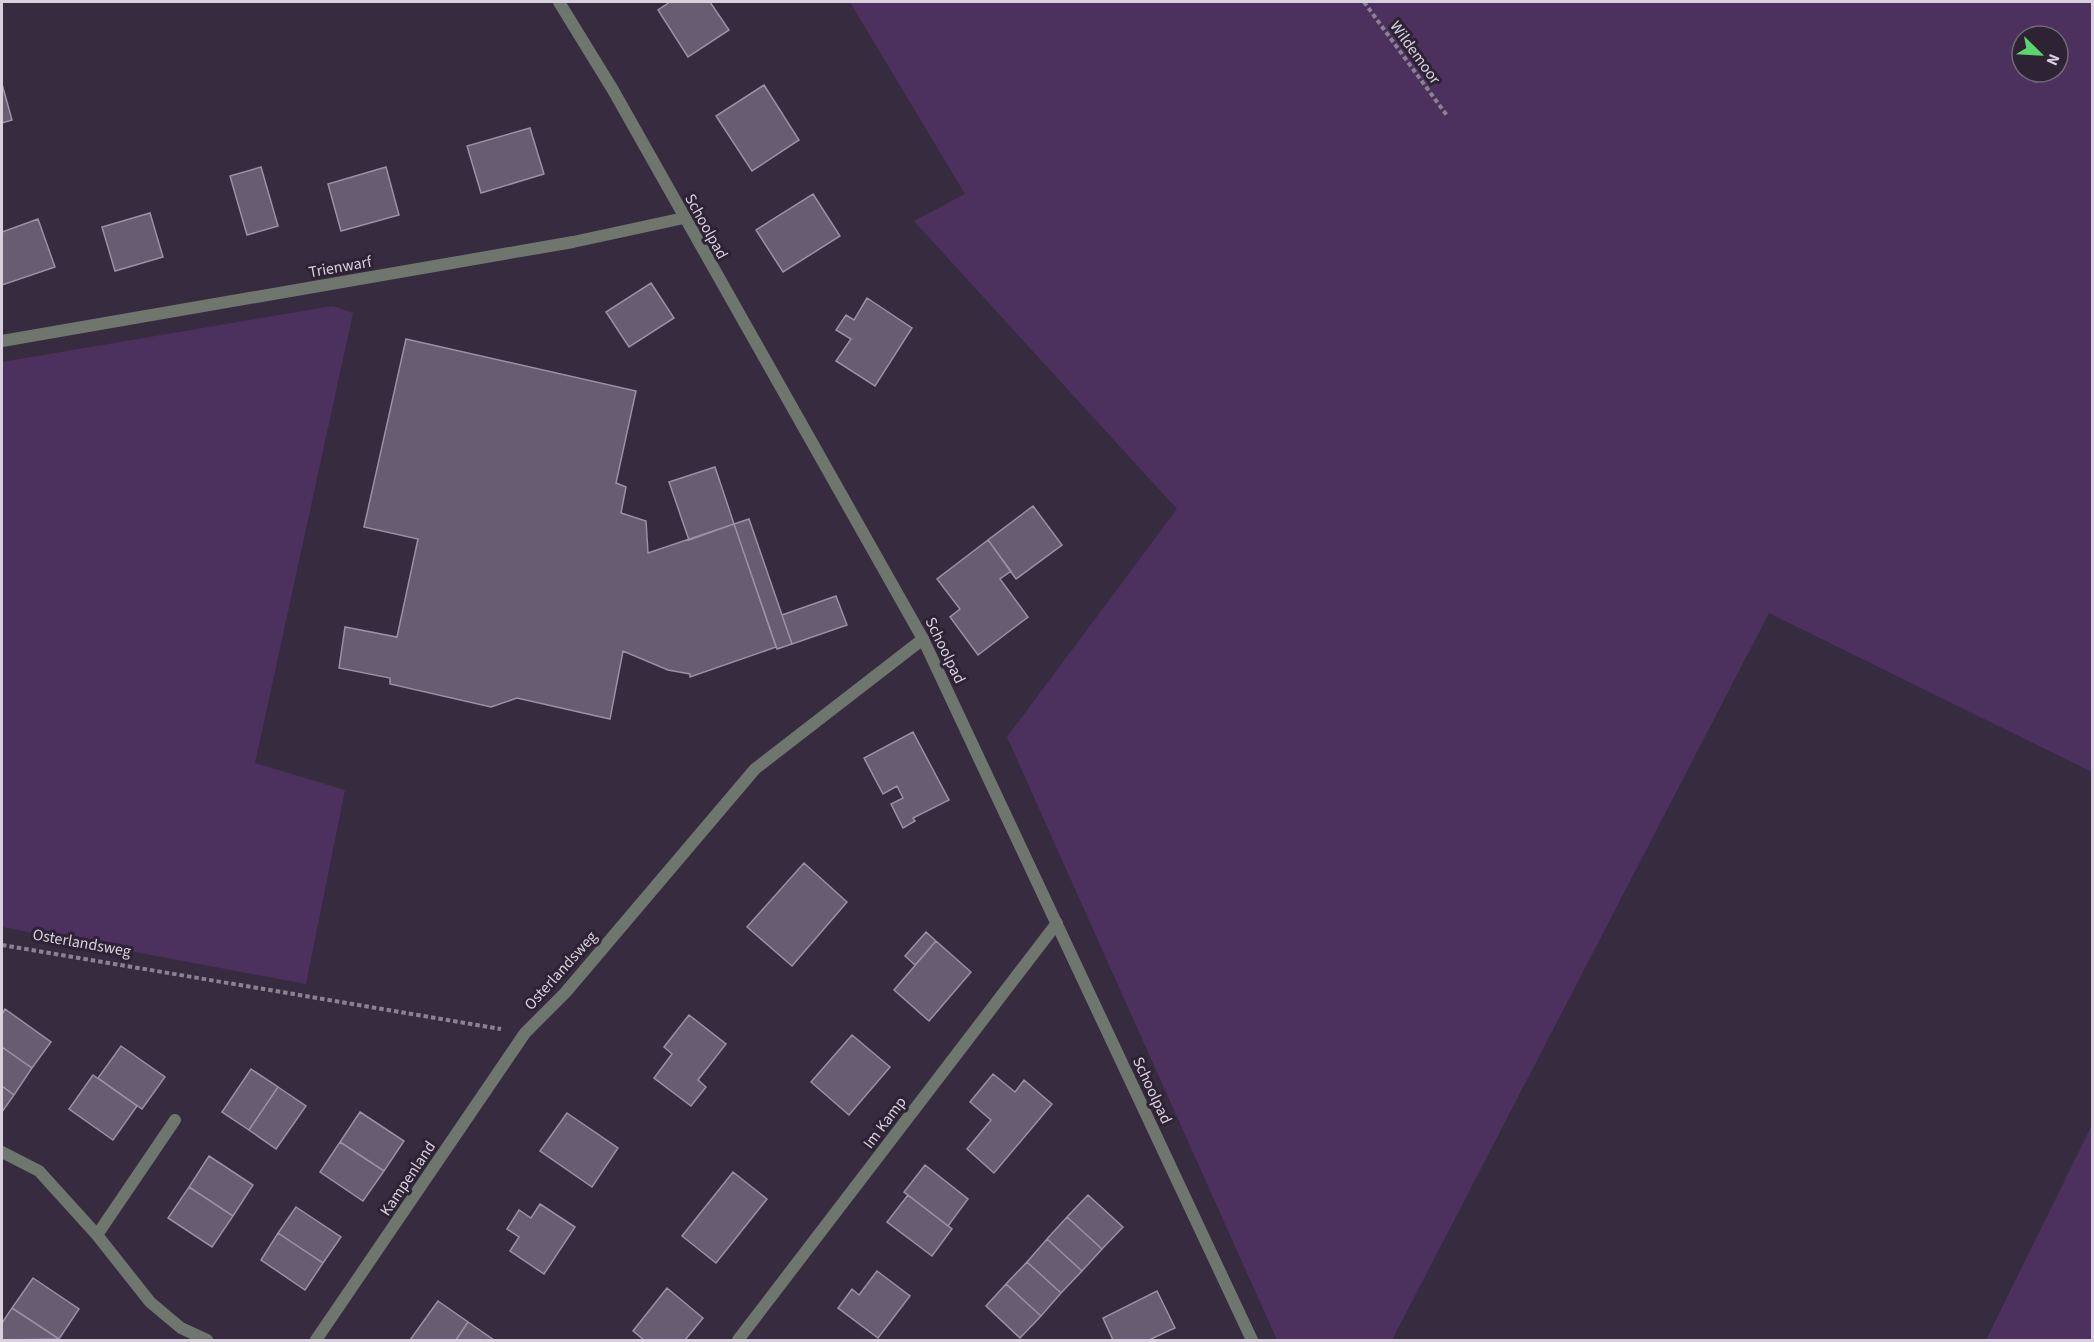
<svg xmlns="http://www.w3.org/2000/svg" width="2094" height="1342" viewBox="0 0 2094 1342" font-family="'Source Sans 3',sans-serif">
	<style>
		.green { fill: #4c315f; fill-rule: evenodd }
		.building { fill: #675c71; stroke: #9c8fa6; stroke-width: 1.5 }
		.lines { fill: none; stroke-linecap: round; stroke-linejoin: round }
		.path { stroke: #8b8291; stroke-width: 4; stroke-dasharray: 4.5 3; stroke-linecap: butt }
		.minor { stroke: #6e766e; stroke-width: 12 }
		.tertiary { stroke: #6e766e; stroke-width: 12 }
		.labels { text-anchor: middle; stroke-width: 6; stroke-linejoin: round; paint-order: stroke }
		.street-label { font-size: 16px; fill: #d8d1dd; stroke: #2d2335 }
	</style>
	<rect width="100%" height="100%" fill="#372c3f"/>
	<!-- green -->
	<path class="green" d="M850 2H2092V772L1769 613 1392 1340H1277L1007 737 1177 509 914 221 965 194ZM2022 36H2058V72H2022Z
		M333 306 353 313 255 763 345 790 306 984 2 927V362Z
		M2092 1125V1340H1986Z"/>
	<!-- building -->
	<path class="building" d="M670 2H710L729 30 688 57 658 10Z
		M2 84 12 120 2 123Z
		M764 85 799 140 752 171 716 116Z
		M530 128 544 174 481 193 467 146Z
		M261 167 278 226 247 235 230 176Z
		M386 167 399 215 341 231 328 184Z
		M813 194 840 236 783 272 756 230Z
		M150 213 163 257 115 271 102 227Z
		M38 219 55 267 2 285V232Z
		M651 283 674 318 629 347 606 312Z
		M867 298 912 328 875 386 836 361 851 339 836 330 846 315 854 320Z
		M406 339 636 391 616 483 626 487 621 513 646 521 648 553 734 524 776 647 690 677V674L668 670 623 651 610 719 517 698 491 707 390 684V678L339 668 345 627 397 637 418 539 364 527Z
		M715 467 734 524 689 540 669 482Z
		M1033 506 1062 545 1016 579 988 540Z
		M749 519 792 644 777 649 734 524Z
		M988 540 1011 571 1000 579 1028 617 978 655 950 617 960 609 937 579Z
		M836 596 847 625 792 644 782 615Z
		M913 732 949 800 913 818 915 821 903 828 891 804 903 798 897 786 883 794 864 758Z
		M804 863 847 902 792 966 747 927Z
		M926 932 936 941 915 965 905 956Z
		M936 941 971 972 929 1021 894 990Z
		M5 1009 51 1042 32 1068 2 1047V1014Z
		M689 1015 726 1044 698 1080 706 1087 691 1106 654 1078 672 1054 664 1047Z
		M852 1035 890 1067 849 1115 811 1082Z
		M121 1046 165 1077 142 1109 98 1078Z
		M2 1047 32 1068 14 1095 2 1086Z
		M251 1069 278 1087 249 1130 222 1112Z
		M993 1074 1015 1092 1024 1080 1052 1104 994 1173 967 1149 991 1120 970 1102Z
		M93 1075 137 1106 113 1140 69 1109Z
		M2 1086 14 1095 2 1112Z
		M278 1087 306 1106 276 1149 249 1130Z
		M360 1112 404 1141 384 1171 340 1142Z
		M567 1113 618 1148 592 1187 540 1151Z
		M340 1142 384 1171 363 1201 320 1172Z
		M209 1156 253 1185 233 1216 189 1187Z
		M925 1165 968 1199 948 1226 904 1192Z
		M733 1172 767 1199 716 1263 682 1236Z
		M189 1187 233 1216 212 1247 168 1218Z
		M908 1195 952 1229 932 1256 887 1222Z
		M1088 1195 1123 1227 1102 1249 1067 1217Z
		M540 1204 575 1227 544 1274 510 1251 519 1237 507 1229 519 1210 531 1218Z
		M296 1207 341 1237 323 1263 278 1233Z
		M1067 1217 1102 1249 1082 1271 1047 1239Z
		M278 1233 323 1263 305 1290 261 1260Z
		M1047 1239 1082 1271 1061 1293 1027 1262Z
		M1027 1262 1061 1293 1041 1316 1006 1284Z
		M877 1271 910 1296 878 1338 838 1308 852 1289 859 1295Z
		M33 1278 79 1309 59 1339 12 1308Z
		M1006 1284 1041 1316 1020 1338 986 1306Z
		M667 1288 703 1318 685 1340H644L633 1331Z
		M1157 1291 1175 1328 1149 1340H1113L1103 1318Z
		M438 1301 468 1322 456 1340H410Z
		M12 1308 59 1339 2 1340V1323Z
		M468 1322 494 1340H456Z"/>
	<g class="lines">
		<!-- path -->
		<path class="path" d="M1364 2 1448 117
			M2 945 501 1029"/>
		<!-- minor -->
		<path class="minor" d="M2 341 573 242 684 218
			M2 1152 39 1171 97 1235 150 1302 181 1328 207 1340
			M97 1235 175 1120
			M316 1340 525 1033 565 993 755 769 923 639
			M738 1340 1057 923"/>
		<!-- tertiary -->
		<path class="tertiary" d="M559 2 613 90 923 639 1252 1340"/>
	</g>
	<g class="labels">
		<!-- street labels -->
		<g class="street-label">
			<text transform="translate(1416 52) rotate(54)" y="6">Wildemoor</text>
			<text transform="translate(707 226) rotate(61)" y="6">Schoolpad</text>
			<text transform="translate(340 266) rotate(-10)" y="6">Trienwarf</text>
			<text transform="translate(946 650) rotate(64)" y="6">Schoolpad</text>
			<text transform="translate(82 942) rotate(10)" y="6">Osterlandsweg</text>
			<text transform="translate(560 970) rotate(-48)" y="6">Osterlandsweg</text>
			<text transform="translate(1153 1090) rotate(65)" y="6">Schoolpad</text>
			<text transform="translate(884 1122) rotate(-53)" y="6">Im Kamp</text>
			<text transform="translate(407 1178) rotate(-56)" y="6">Kampenland</text>
		</g>
	</g>
	<!-- border -->
	<rect width="2094" height="1342" fill="none" stroke="#d8d1dd" stroke-width="6"/>
	<!-- north arrow -->
	<g transform="translate(2040 54) rotate(114)"><circle r="28" fill="#2d2335" stroke="#716978" stroke-width="1.5"/>
	<path d="M0-4.5L10 22L0 15L-10 22Z" fill="#5dd56d"/>
	<text y="-9" font-size="16" font-weight="bold" text-anchor="middle" fill="#d8d1dd">N</text>
	</g>
</svg>
